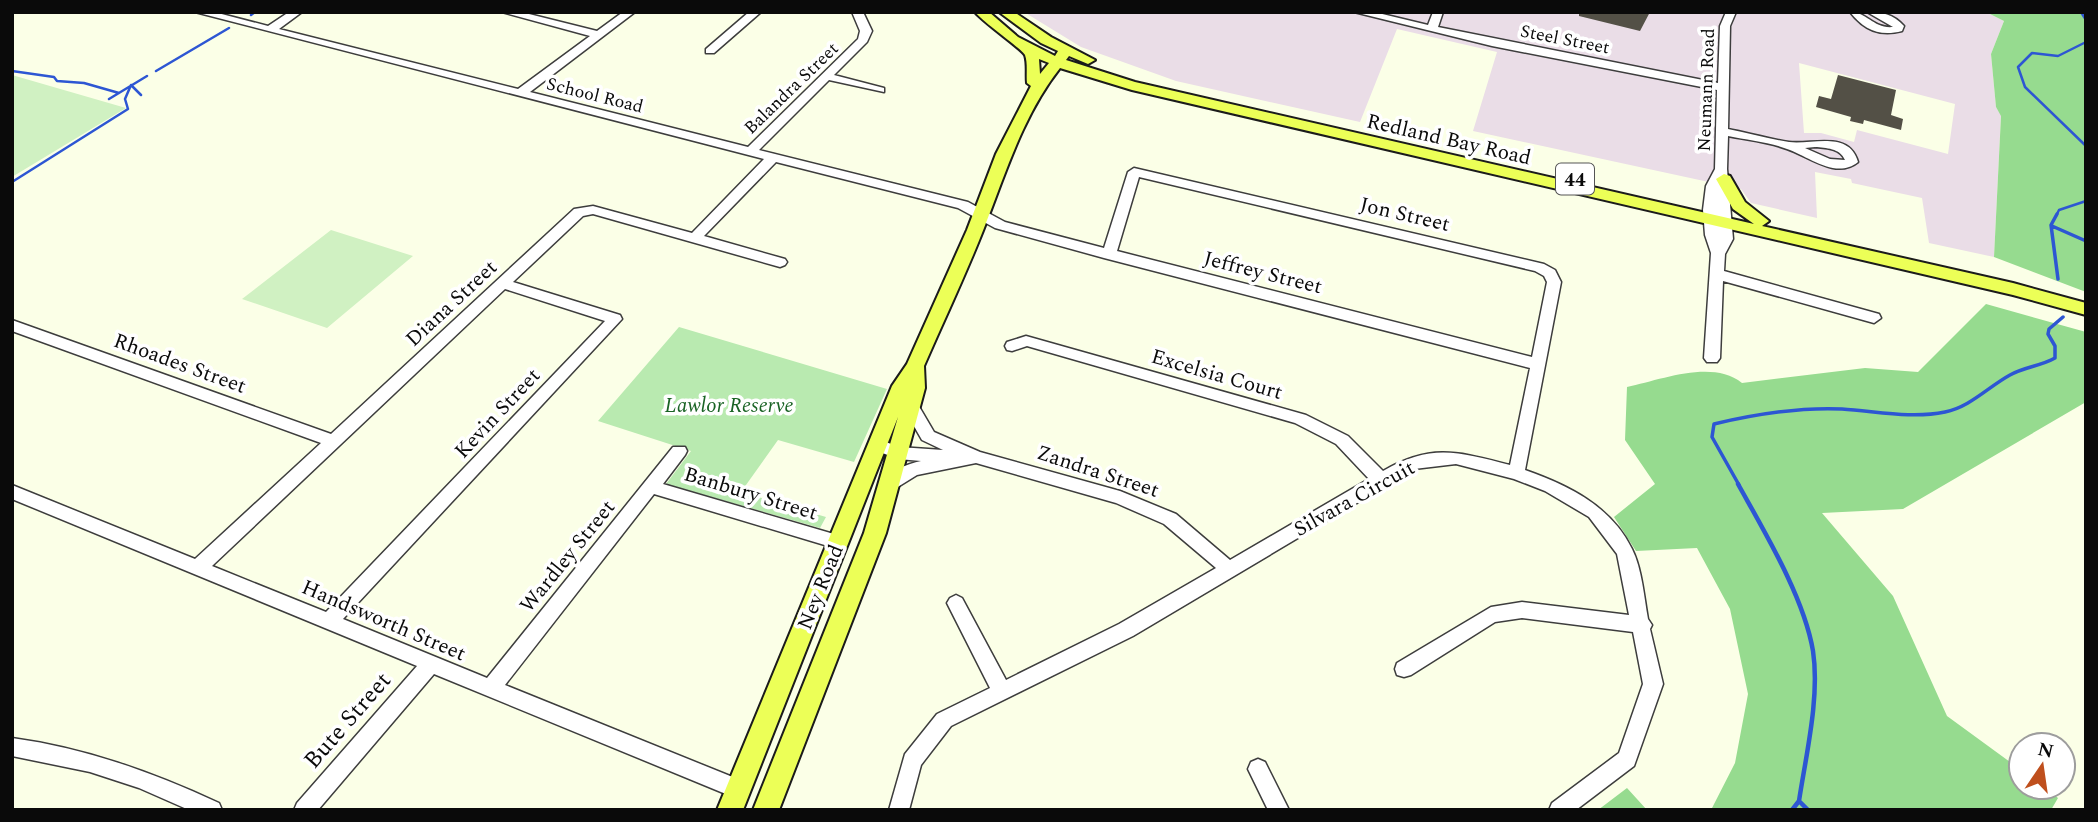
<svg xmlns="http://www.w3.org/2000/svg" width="2098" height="822" viewBox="0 0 2098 822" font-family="Spectral,serif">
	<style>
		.industrial { fill: #eadde7; fill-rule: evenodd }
		.green { fill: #b9eab0 }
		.forest { fill: #96db8f }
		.pitch { fill: #d0f1c2 }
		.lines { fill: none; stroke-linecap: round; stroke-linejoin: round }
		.stream-far2 { stroke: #2d56d3; stroke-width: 2.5 }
		.stream-far1 { stroke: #2d56d3; stroke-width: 3.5 }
		.stream { stroke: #2d56d3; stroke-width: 4.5 }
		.building { fill: #535046 }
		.minor-casing { stroke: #3d3d3d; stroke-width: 3 }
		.major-casing { stroke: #1b1b1b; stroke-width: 4 }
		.minor { fill: #fff; fill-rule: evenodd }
		.major { fill: #ecff57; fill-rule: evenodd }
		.labels { text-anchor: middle; stroke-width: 7; stroke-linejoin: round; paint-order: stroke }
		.far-street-label { font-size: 18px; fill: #0a0a0a; stroke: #fff }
		.shield { fill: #fff; stroke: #545454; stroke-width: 2 }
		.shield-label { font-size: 19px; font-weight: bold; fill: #0a0a0a }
		.street-label { font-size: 21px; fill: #0a0a0a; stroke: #fff }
		.park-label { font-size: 21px; font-style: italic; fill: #196324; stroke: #fff }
		.near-street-label { font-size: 24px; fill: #0a0a0a; stroke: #fff }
	</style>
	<rect width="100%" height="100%" fill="#fbffe7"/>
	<!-- industrial -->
	<path class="industrial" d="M1024 12H1986L2004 21 1991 54 1996 107 2001 115 1994 257 1929 243 1922 198 1852 183 1851 179 1815 172 1817 218 1751 203 1741 189 1473 131 1497 52 1397 29 1360 122 1176 81 1081 47ZM1799 63 1955 104 1948 154 1857 130 1854 142 1821 133H1804Z"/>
	<!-- green -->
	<path class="green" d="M679 327 887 389 854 462 778 440 741 492 826 517 820 528 666 484 691 451 598 421Z"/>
	<!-- forest -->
	<path class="forest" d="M1986 12H2086V292L1994 257 2001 116 1996 107 1991 54 2004 21Z
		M1986 304 2086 332V402L1903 509 1822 513 1893 596 1947 716 2021 770V787H2044L2058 798 2051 810H1711L1735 763 1748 694 1730 609 1697 548 1636 551 1614 517 1655 484 1625 440 1627 387C1661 380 1712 359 1742 383L1865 368 1918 372Z
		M1627 788 1647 810H1598Z"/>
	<!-- pitch -->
	<path class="pitch" d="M12 75 126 108 12 177Z
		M331 230 413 256 327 328 242 299Z"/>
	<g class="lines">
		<!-- stream-far2 -->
		<path class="stream-far2" d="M2081 12 2086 20
			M251 15 255 12
			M2086 42 2058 56 2032 53 2018 67 2025 87 2086 146
			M12 71 54 77 57 81 84 83 119 93
			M156 71 229 28
			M109 99 147 76
			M12 182 128 109 125 99 131 85 141 95
			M2056 216 2059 210 2086 201"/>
		<!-- stream-far1 -->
		<path class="stream-far1" d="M2057 214 2051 225 2058 279
			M2052 226 2086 241
			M1739 485 1712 437 1714 424C1756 414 1799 407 1842 409 1876 411 1911 419 1945 412 1970 407 1988 387 2010 375 2024 367 2041 366 2055 358V346L2048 334 2049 329 2063 317"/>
		<!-- stream -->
		<path class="stream" d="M1738 484C1764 531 1804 597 1813 651 1820 697 1806 755 1799 801L1792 810
			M1799 801 1808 810"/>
	</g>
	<!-- building -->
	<path class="building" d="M1579 12H1650L1640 31 1579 16Z
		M1838 75 1896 90 1891 115 1903 119 1901 130 1864 120 1863 124 1850 121 1851 117 1816 107 1819 96 1831 99Z"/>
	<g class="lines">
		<!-- minor casing -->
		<g class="minor-casing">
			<path id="minor" d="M195 12H214L268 26 289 12H302L279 29 518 89 590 36 502 12H521L597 31 623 12H635L530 92 748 147 858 39 860 31 852 12H863L872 31 867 42 834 75 884 88V92L829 80 759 150 968 202 1005 222 1104 248 1128 172 1134 168 1544 264 1555 270 1561 282 1525 470C1568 485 1611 506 1632 549 1642 569 1644 597 1648 619L1652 625 1650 629 1663 684 1634 766 1576 810H1549L1552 803 1619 753 1643 684 1633 632 1522 618 1495 622 1411 675 1404 677 1397 675 1395 669 1397 663 1491 607 1522 602 1629 615 1617 554 1589 517 1545 491 1514 479 1456 464 1414 469 1133 636 951 726 921 765 909 810H889L905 754 937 714 990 688 947 603 950 598 956 595 962 598 1006 680 1119 624 1216 568 1164 524 1116 503 976 463 917 475 896 488H884L882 483C890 471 907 464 921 461L898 459 872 449 870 445 872 441 878 439 899 447 943 450 922 440 903 407 905 403H917L934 432 980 452 1120 491 1176 514 1230 560 1369 479 1336 444 1295 423 1027 346 1012 351 1007 350 1005 346 1007 342 1026 336 1306 415 1348 436 1383 471C1432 443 1458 452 1510 465L1530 368 1104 258 995 228 958 208 776 162 704 236 785 259 787 262 785 265 780 267 593 214 583 216 513 282 620 315 622 319 343 619 487 678 673 447H685L687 451 685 455 663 484 844 537 847 542 844 547 838 549 654 494 505 685 745 782 748 789 745 796 738 799 434 674 318 810H294L297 803 417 666 12 499V485L195 559 321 443 12 331V320L331 434 574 209 593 206 692 233 764 159ZM1139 177 1535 271 1544 276 1547 282 1532 357 1117 251ZM505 289 605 321 326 612 212 566Z
				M749 12H761L714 53H706V49Z
				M1354 12H1374L1428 25 1433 12H1443L1438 27 1718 83 1720 26 1726 12H1736L1730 26 1728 129C1748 133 1769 139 1789 142 1812 145 1849 130 1858 162 1836 180 1808 156 1787 149 1769 142 1747 140 1728 136L1727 169 1733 239 1725 254 1724 271 1879 314 1881 318 1874 323 1723 281 1720 358 1717 362H1707L1704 358 1711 253 1705 235 1703 210 1706 186 1715 169 1717 90 1492 46ZM1815 147C1826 148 1840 148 1845 160L1830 159 1805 148Z
				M1850 12C1867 12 1874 29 1893 27L1867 12C1882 12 1893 14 1904 26L1902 31C1880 37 1864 30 1850 12Z
				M12 738C85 748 152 772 219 803L222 810H189L139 788 90 772 12 756Z
				M1258 759 1265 762 1289 810H1268L1248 769 1251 762Z"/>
		</g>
		<!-- major casing -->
		<g class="major-casing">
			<path id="major" d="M975 12H989L1018 37 1055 56 1058 51 1041 43 999 12H1014L1051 37 1095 60 1088 64 1069 56 1066 60 1135 82 1754 224 1733 209 1716 179 1724 174 1730 176 1745 202 1769 221 1762 226 2013 283 2086 303V315L2013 295 1132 90 1060 68C1023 115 1006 172 984 228 966 274 944 320 924 366L925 388 886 533 779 810H753L864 533 898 417 743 810H717L892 386 907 364 967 230 996 154 1031 86 1027 83C1026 75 1028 63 1025 55 1022 49 984 23 975 12ZM1039 59 1049 63 1040 74Z"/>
		</g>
		<!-- minor -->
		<use href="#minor" class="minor"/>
		<!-- major -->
		<use href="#major" class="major"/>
	</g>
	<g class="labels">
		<!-- far-street labels -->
		<g class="far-street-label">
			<text transform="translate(1565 39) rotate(11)" y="6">Steel Street</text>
			<text transform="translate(791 88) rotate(-44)" y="6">Balandra Street</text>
			<text transform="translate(1706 90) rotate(-88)" y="6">Neumann Road</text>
			<text transform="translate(595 95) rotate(14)" y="6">School Road</text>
		</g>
		<!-- shield labels -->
		<rect class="shield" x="1556" y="163.5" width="38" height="31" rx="5"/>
		<g class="shield-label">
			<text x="1575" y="186">44</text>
		</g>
		<!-- street labels -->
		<g class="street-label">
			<text transform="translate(1449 139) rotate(13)" y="7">Redland Bay Road</text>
			<text transform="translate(1405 214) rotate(13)" y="7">Jon Street</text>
			<text transform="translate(1263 272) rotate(14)" y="7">Jeffrey Street</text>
			<text transform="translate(451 303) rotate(-43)" y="7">Diana Street</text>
			<text transform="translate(180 363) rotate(20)" y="7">Rhoades Street</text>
			<text transform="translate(1217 374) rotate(16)" y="7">Excelsia Court</text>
			<text transform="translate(497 413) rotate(-47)" y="7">Kevin Street</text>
			<text transform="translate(1098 471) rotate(18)" y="7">Zandra Street</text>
			<text transform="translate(751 493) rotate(17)" y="7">Banbury Street</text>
			<text transform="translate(1354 498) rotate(-29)" y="7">Silvara Circuit</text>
			<text transform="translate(567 556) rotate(-51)" y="7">Wardley Street</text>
			<text transform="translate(820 587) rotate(-68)" y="7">Ney Road</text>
			<text transform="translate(384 620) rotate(23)" y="7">Handsworth Street</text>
		</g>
		<!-- park labels -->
		<g class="park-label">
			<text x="729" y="412">Lawlor Reserve</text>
		</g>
		<!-- near-street labels -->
		<g class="near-street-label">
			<text transform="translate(347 720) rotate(-49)" y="8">Bute Street</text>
		</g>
	</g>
	<!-- border -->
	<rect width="2098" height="822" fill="none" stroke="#0a0a0a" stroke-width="28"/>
	<!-- north arrow -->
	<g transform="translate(2042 766) rotate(13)"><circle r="33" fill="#ffffff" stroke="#9d9d9d" stroke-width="2"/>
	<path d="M0-5L12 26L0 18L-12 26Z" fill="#bf4f1d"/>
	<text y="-10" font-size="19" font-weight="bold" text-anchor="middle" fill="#0a0a0a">N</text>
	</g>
</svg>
